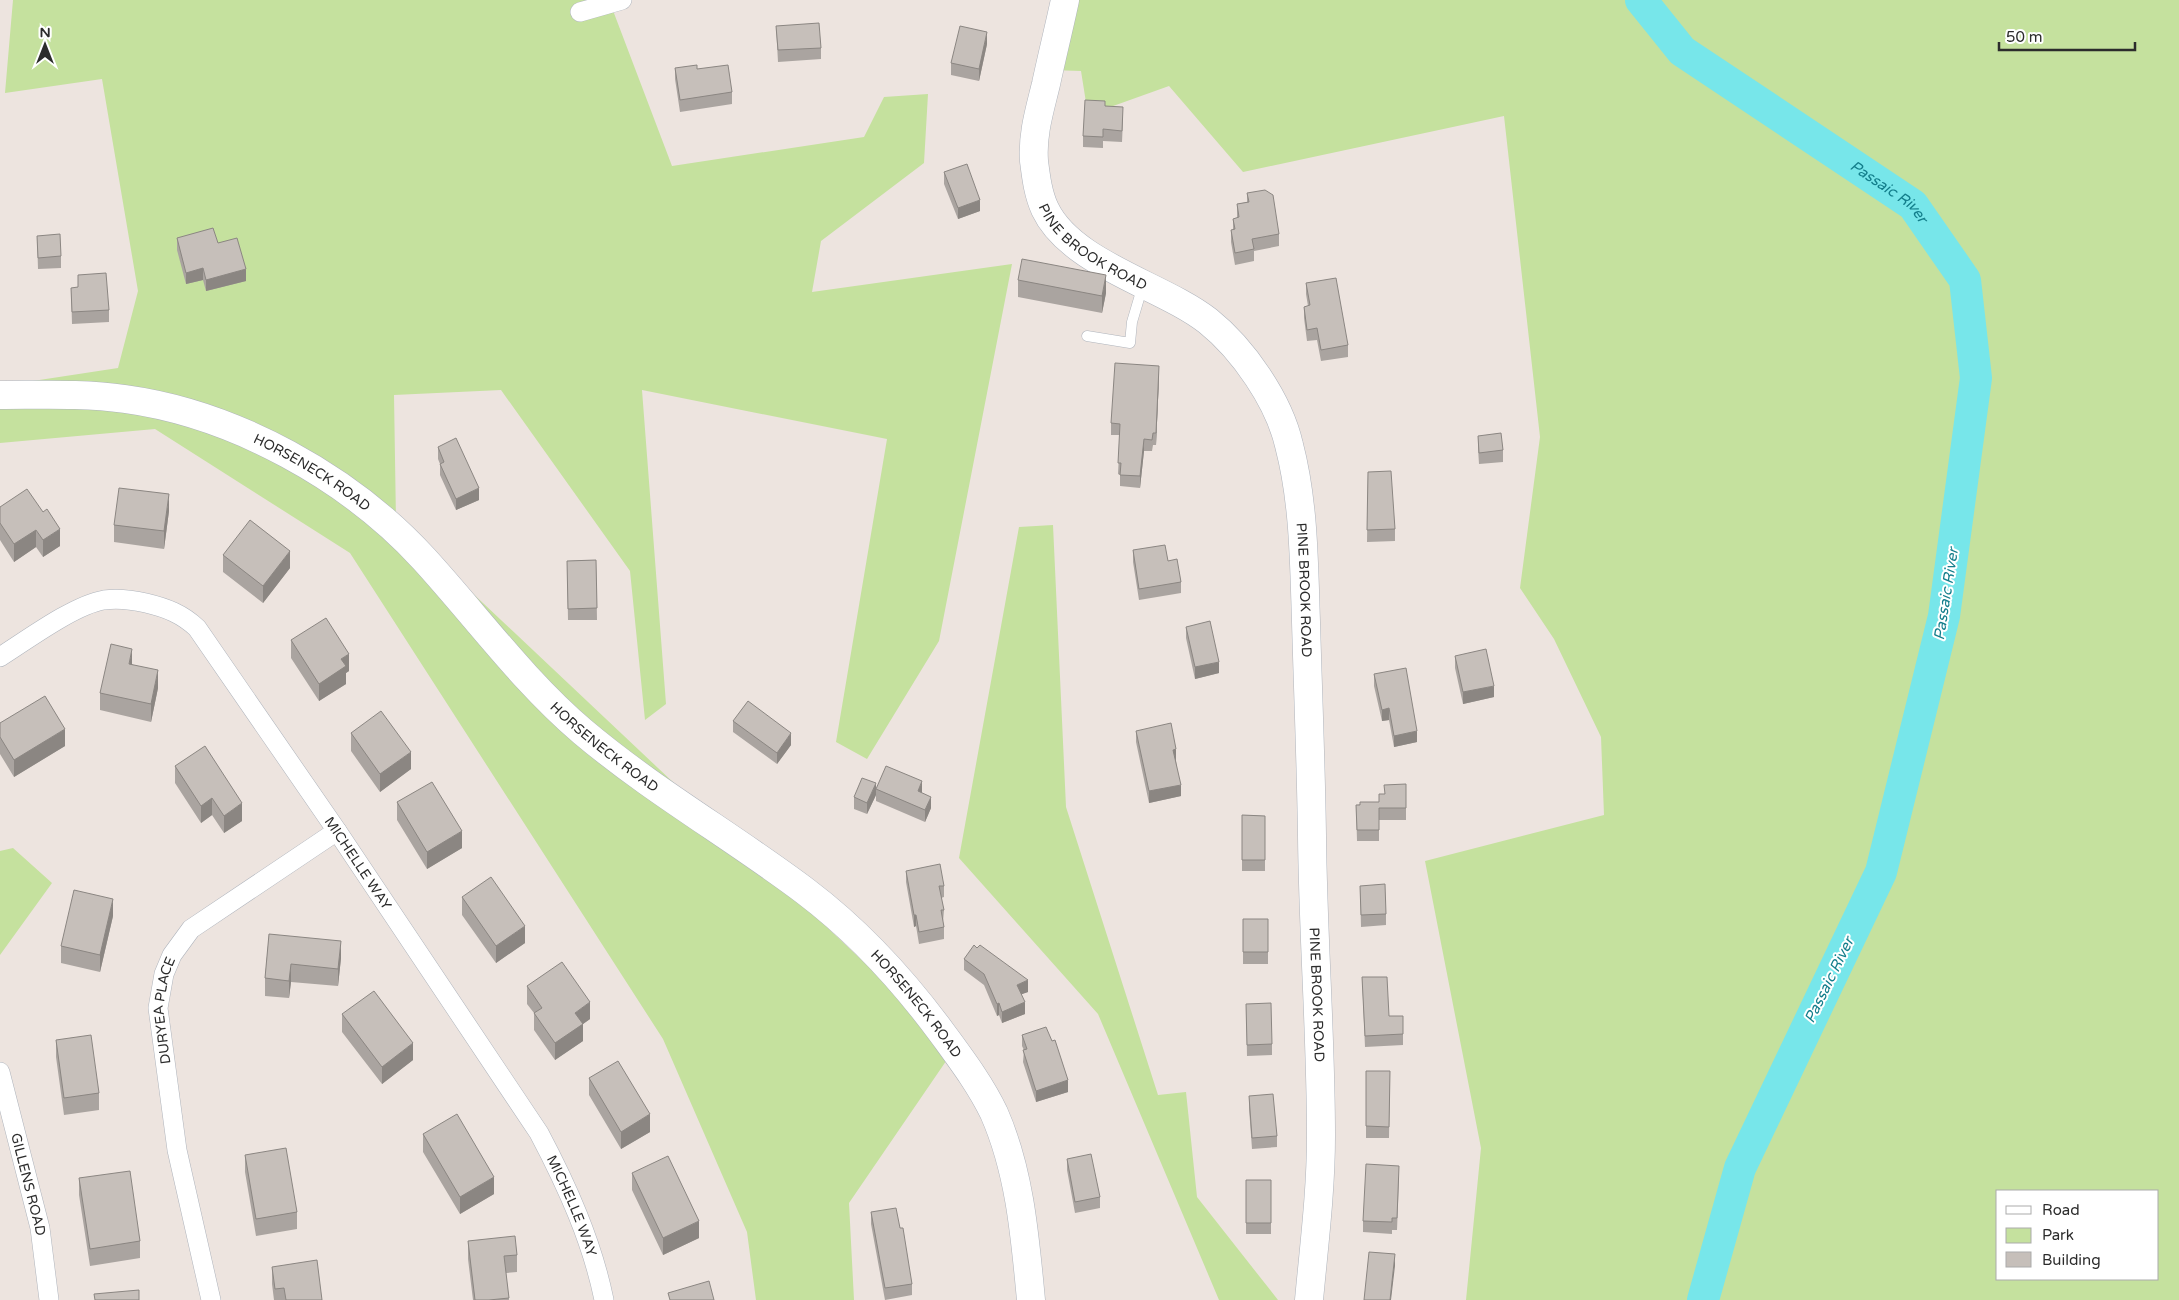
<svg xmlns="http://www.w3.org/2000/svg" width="2179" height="1300" viewBox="0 0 2179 1300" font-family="'Varela Round',sans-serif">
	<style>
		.green { fill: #c5e19e; fill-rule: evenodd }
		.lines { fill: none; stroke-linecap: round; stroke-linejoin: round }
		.river { stroke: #77e6ea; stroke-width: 32 }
		.lane-casing { stroke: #afb4bc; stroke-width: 11 }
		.street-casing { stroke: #afb4bc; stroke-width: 20 }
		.secondary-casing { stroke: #afb4bc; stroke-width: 29 }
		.lane { stroke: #fff; stroke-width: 10 }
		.street { stroke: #fff; stroke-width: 19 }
		.secondary { stroke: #fff; stroke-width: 28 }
		.wall { fill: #aaa4a0 }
		.shaded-wall { fill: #8b8682 }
		.building { fill: #c6bfba; stroke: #8b8682 }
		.labels { text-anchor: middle; stroke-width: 4; stroke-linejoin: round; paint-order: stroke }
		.street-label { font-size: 14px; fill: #2c2c2c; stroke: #fff }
		.water-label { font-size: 15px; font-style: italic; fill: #137e8b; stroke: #fff }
	</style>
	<rect width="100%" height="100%" fill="#ede4df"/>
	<!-- green -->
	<path class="green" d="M13 0H609L672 166 864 137 884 97 928 94 924 163 821 241 812 292 1012 264 939 641 867 759 836 742 887 439 642 390 666 704 645 720 630 571 501 390 394 395 396 521 955 1048 849 1203 854 1300H756L747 1232 663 1039 350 553 155 429 0 443V386L118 368 138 291 102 79 5 93Z
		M1068 0H2179V1300H1466L1481 1148 1425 861 1604 815 1601 737 1554 639 1520 588 1540 437 1504 116 1243 172 1169 86 1088 115 1081 71 1050 70ZM1998 1191H2158V1279H1998Z
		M1053 525 1066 807 1158 1095 1186 1092 1197 1197 1278 1300H1219L1098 1014 959 858 1019 527Z
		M13 848 52 883 0 955V851Z"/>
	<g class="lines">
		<!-- river -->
		<path class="river" id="s1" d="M1641 0 1682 51 1913 205 1965 280 1976 378 1944 616 1881 872 1740 1168 1703 1300"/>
		<!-- lane casing -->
		<g class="lane-casing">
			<path id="lane" d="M1087 336 1130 343 1132 322 1143 285"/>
		</g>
		<!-- street casing -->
		<g class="street-casing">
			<g id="street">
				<path d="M580 12 622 0"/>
				<path id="s2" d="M0 657C27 640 74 605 104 600 118 598 133 600 146 603 167 608 182 614 197 628L337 831 539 1133C567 1186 592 1241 604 1300"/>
				<path id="s3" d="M0 1072 40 1228 49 1300"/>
				<path id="s4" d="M211 1300 177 1150 158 1008 164 974 172 955 191 929 337 831"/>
			</g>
		</g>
		<!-- secondary casing -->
		<g class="secondary-casing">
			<g id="secondary">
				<path id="s5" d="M1065 0C1059 28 1052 56 1046 84 1040 109 1032 134 1034 161 1036 177 1038 194 1045 209 1071 264 1162 285 1208 321 1243 349 1279 401 1289 445 1304 502 1304 563 1306 622 1308 693 1311 765 1312 836 1313 936 1321 1036 1321 1136 1321 1191 1314 1246 1309 1300"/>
				<path id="s6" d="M0 395C41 395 84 393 125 399 235 414 350 478 424 559 477 617 523 681 583 732 653 791 732 836 805 891 858 931 903 980 942 1033 961 1059 980 1084 994 1113 1020 1172 1025 1237 1031 1300"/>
			</g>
		</g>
		<!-- lane -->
		<use href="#lane" class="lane"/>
		<!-- street -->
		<use href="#street" class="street"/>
		<!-- secondary -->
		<use href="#secondary" class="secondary"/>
	</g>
	<!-- wall -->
	<path class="wall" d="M776 26 821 48V59L778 62Z
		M987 44 979 81 951 75V63Z
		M675 68 697 69 732 92V104L680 112 675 79Z
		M1105 106 1123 119 1122 142 1103 141V148L1083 147V136Z
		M944 172 980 211 958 219 944 184Z
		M1247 193 1279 234V246L1254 251V261L1235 265 1231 242V230H1233V219L1237 218V204L1247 202Z
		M37 236 61 256V268L38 269Z
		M177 238 218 243 246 281 206 291 203 280 186 284 177 250Z
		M78 275 109 310V322L72 324 71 288 78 287Z
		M1018 280 1106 293 1102 313 1018 297Z
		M1306 283 1348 345V357L1321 361 1317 340 1307 341 1304 318V307L1308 306 1306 294Z
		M1159 378 1156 445H1153L1152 451H1144L1140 488 1120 486V475L1118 474 1120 435H1111V423Z
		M1478 436 1503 450V462L1479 464 1478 448Z
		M438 447 479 500 456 510 440 475V464L438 459Z
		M1368 472 1395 529V541L1367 542Z
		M0 507 60 546 43 557 36 547 14 562 0 540Z
		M169 511 164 549 114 542V525Z
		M1133 550 1168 561 1181 582V593L1139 600 1133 562Z
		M223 555 290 568 263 603 223 572Z
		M596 560 597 620H568L567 561Z
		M1186 627 1219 673 1195 679 1186 638Z
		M291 640 349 671 346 673V684L319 701 291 658Z
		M1455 656 1494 697 1463 704 1455 668Z
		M132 664 158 688 151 722 100 710V693Z
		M1374 674 1417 742 1394 747 1389 720 1382 721 1374 686Z
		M733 721 791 745 777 764 733 732Z
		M0 723 65 746 14 777 0 754Z
		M1136 731 1176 761 1181 796 1149 803 1136 742Z
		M351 733 411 769 380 792 351 751Z
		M175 766 242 821 224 833 212 815 201 823 175 783Z
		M1406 784V820H1379V841H1357L1356 805 1379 802 1384 794Z
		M876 789 922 792V793L931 808 925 822 876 801Z
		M876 795 867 814 854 809V797Z
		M397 802 462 848 427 869 397 820Z
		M1242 815 1265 816V871H1242Z
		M906 871 944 886V897L941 898 944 910 943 922 944 927V939L919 944 916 926 914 927 906 882Z
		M1360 886 1386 914V925L1361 927Z
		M462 897 525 943 496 963 462 915Z
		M113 916 100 972 61 963V946Z
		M1243 919H1268V964H1243Z
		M269 934 341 958 338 986 291 982 289 998 265 996V978Z
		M964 959 1028 992 1021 994 1025 1014 1002 1023 999 1015 997 1016 984 985 964 970Z
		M1362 977 1389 1016 1403 1034V1045L1365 1047Z
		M527 986 590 1019 583 1024V1041L555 1060 534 1030V1013L527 1004Z
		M1246 1004 1272 1044V1055L1247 1056Z
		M342 1014 413 1060 382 1084 342 1032Z
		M1022 1035 1052 1041 1068 1092 1036 1102 1023 1062 1024 1050 1022 1046Z
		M56 1040 99 1093V1110L64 1115 56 1057Z
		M1366 1071H1390L1389 1138H1366Z
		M589 1078 650 1132 621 1149 589 1095Z
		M1249 1096 1277 1136V1147L1252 1149 1249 1108Z
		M423 1134 494 1194 460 1214 423 1152Z
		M245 1155 297 1212V1229L256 1236 245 1172Z
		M1067 1159 1100 1197V1208L1075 1213 1067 1170Z
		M632 1173 699 1238 663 1255 632 1190Z
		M1399 1177 1397 1230H1392V1234L1363 1232V1221Z
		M79 1178 140 1241V1258L90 1266 79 1195Z
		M1246 1180H1271V1234H1246Z
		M871 1212 912 1284V1295L885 1300 871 1224Z
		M468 1241 517 1255V1272L506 1273 509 1300H473L468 1259Z
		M272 1267 322 1300H274L272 1284Z"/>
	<!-- shaded-wall -->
	<path class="shaded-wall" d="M987 32V44L979 81V69Z
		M980 200V211L958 219V208Z
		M203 268V280L186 284V273Z
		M246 269V281L206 291V280Z
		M1106 275V293L1102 313V296Z
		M1159 366V378L1156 445V433Z
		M1144 439V451L1140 488V476Z
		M479 488V500L456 510V499Z
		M169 494V511L164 549V531Z
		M60 529V546L43 557V540Z
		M36 530V547L14 562V544Z
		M290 551V568L263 603V586Z
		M132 649V666L129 664Z
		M349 654V671L346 673V684L319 701V684L341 659Z
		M1219 662V673L1195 679V667Z
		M158 670V688L151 722V704Z
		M1494 686V697L1463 704V692Z
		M1389 708V720L1382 721V710Z
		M65 729V746L14 777V760Z
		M1417 731V742L1394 747V736Z
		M791 733V745L777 764V753Z
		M1176 749V761H1173V750Z
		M411 752V769L380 792V774Z
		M922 781V792L918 803V791Z
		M876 783V795L867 814V803Z
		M1181 785V796L1149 803V791Z
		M931 797V808L925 822V810Z
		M212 798V815L201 823V806Z
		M242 803V821L224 833V816Z
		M462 831V848L427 869V852Z
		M113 899V916L100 972V955Z
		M914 915H916V926L914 927Z
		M525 926V943L496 963V946Z
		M341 941V958L338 986V969Z
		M291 964V982L289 998V981Z
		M1028 980V992L1017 996V985Z
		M590 1002V1019L583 1024V1041L555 1060V1043L575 1013Z
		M1025 1002V1014L1002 1023V1012Z
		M999 1003V1015L997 1016V1004Z
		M413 1043V1060L382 1084V1067Z
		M1068 1080V1092L1036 1102V1091Z
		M650 1114V1132L621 1149V1132Z
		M494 1177V1194L460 1214V1197Z
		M699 1221V1238L663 1255V1238Z
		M1395 1254V1266L1391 1300H1390Z"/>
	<!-- building -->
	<path class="building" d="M819 23 821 48 778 50 776 26Z
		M960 26 987 32 979 69 951 63Z
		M697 65V69L728 65 732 92 680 100 675 68Z
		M1085 100 1105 101V106L1123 107 1122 131 1103 129V137L1083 136Z
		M967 164 980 200 958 208 944 172Z
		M1265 190 1273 195 1279 234 1252 239 1254 249 1235 253 1231 230 1235 229 1233 219 1239 217 1237 204 1249 202 1247 193Z
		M213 228 218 243 237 238 246 269 206 280 203 268 186 273 177 238Z
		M60 234 61 256 38 258 37 236Z
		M1022 259 1106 275 1102 296 1018 280Z
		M106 273 109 310 72 312 71 288 78 287V275Z
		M1336 278 1348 345 1321 350 1317 328 1307 330 1304 307 1310 305 1306 283Z
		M1115 363 1159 366 1156 433H1153L1152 440 1144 439 1140 476 1120 475 1121 463H1118L1120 424 1111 423Z
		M1501 433 1503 450 1479 453 1478 436Z
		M456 438 479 488 456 499 440 464 444 462 438 447Z
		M1391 471 1395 529 1367 530 1368 472Z
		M119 488 169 494 164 531 114 525Z
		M27 489 43 512 47 509 60 529 43 540 36 530 14 544 0 523V507Z
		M250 520 290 551 263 586 223 555Z
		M1165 545 1168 561 1177 559 1181 582 1139 589 1133 550Z
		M596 560 597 608 568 609 567 561Z
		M326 618 349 654 341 659 346 666 319 684 291 640Z
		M1210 621 1219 662 1195 667 1186 627Z
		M111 644 132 649 129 664 158 670 151 704 100 693Z
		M1486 649 1494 686 1463 692 1455 656Z
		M1406 668 1417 731 1394 736 1389 708 1382 710 1374 674Z
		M45 696 65 729 14 760 0 737V723Z
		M748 701 791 733 777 753 733 721Z
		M381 711 411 752 380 774 351 733Z
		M1171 723 1176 749 1173 750 1181 785 1149 791 1136 731Z
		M205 746 242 803 224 816 212 798 201 806 175 766Z
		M886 766 922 781 918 791 931 797 925 810 876 789Z
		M862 778 876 783 867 803 854 797Z
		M432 782 462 831 427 852 397 802Z
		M1406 784V808H1379V830H1357L1356 805H1360V802H1379V794H1385L1384 785Z
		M1242 815 1265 816V860H1242Z
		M940 864 944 886H939L944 910H941L944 927 919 932 916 915H914L906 871Z
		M491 877 525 926 496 946 462 897Z
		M1385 884 1386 914 1361 915 1360 886Z
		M74 890 113 899 100 955 61 946Z
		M1243 919H1268V952H1243Z
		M269 934 341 941 338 969 291 964 289 981 265 978Z
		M974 945 977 948 980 945 1028 980 1017 985 1025 1002 1002 1012 999 1003 997 1004 984 974 964 959Z
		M562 962 590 1002 575 1013 583 1024 555 1043 534 1013 542 1008 527 986Z
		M1362 977H1387L1389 1016H1403V1034L1365 1036Z
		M374 991 413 1043 382 1067 342 1014Z
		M1271 1003 1272 1044 1247 1045 1246 1004Z
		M1046 1027 1052 1041 1055 1040 1068 1080 1036 1091 1023 1050 1027 1049 1022 1035Z
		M91 1035 99 1093 64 1098 56 1040Z
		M618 1061 650 1114 621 1132 589 1078Z
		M1366 1071H1390L1389 1127 1366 1126Z
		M1273 1094 1277 1136 1252 1138 1249 1096Z
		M457 1114 494 1177 460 1197 423 1134Z
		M286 1148 297 1212 256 1219 245 1155Z
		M1091 1154 1100 1197 1075 1202 1067 1159Z
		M668 1156 699 1221 663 1238 632 1173Z
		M1366 1164 1399 1166 1397 1218H1392V1222L1363 1221Z
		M130 1171 140 1241 90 1249 79 1178Z
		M1246 1180H1271V1223H1246Z
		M896 1208 900 1228H903L912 1284 885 1288 871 1212Z
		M515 1236 517 1255 504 1256 509 1298 489 1300H475L468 1241Z
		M1369 1252 1395 1254 1390 1300H1364Z
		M317 1260 322 1300H286L284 1288 275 1289 272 1267Z
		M709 1281 714 1300H670L668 1293Z
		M139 1290V1300H95L94 1294Z"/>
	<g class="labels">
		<!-- street labels -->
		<g class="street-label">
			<text dy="5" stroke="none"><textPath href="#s5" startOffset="276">PINE BROOK ROAD</textPath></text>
			<text dy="5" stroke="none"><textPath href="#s6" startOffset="328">HORSENECK ROAD</textPath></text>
			<text dy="5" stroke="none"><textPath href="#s5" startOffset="711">PINE BROOK ROAD</textPath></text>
			<text dy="5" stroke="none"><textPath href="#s6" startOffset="732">HORSENECK ROAD</textPath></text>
			<text dy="5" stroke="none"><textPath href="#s2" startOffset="504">MICHELLE WAY</textPath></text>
			<text dy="5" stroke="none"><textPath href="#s5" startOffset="1116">PINE BROOK ROAD</textPath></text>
			<text dy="5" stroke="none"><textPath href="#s6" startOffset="1138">HORSENECK ROAD</textPath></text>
			<text dy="5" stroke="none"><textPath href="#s4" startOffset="295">DURYEA PLACE</textPath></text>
			<text dy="5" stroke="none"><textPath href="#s3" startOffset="116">GILLENS ROAD</textPath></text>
			<text dy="5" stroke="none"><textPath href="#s2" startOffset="909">MICHELLE WAY</textPath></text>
		</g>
		<!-- water labels -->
		<g class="water-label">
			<text dy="5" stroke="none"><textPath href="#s1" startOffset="316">Passaic River</textPath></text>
			<text transform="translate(1946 594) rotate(-81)" y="5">Passaic River</text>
			<text transform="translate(1829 980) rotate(-64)" y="5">Passaic River</text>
		</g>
	</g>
	<!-- legend -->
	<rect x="1996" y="1190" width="162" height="90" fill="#ffffff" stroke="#ababab"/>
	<rect x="2006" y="1206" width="25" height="8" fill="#ffffff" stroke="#ababab"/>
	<text x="2042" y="1215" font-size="15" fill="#2c2c2c">Road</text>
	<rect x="2006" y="1228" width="25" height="15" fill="#c5e19e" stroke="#ababab"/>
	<text x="2042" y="1240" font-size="15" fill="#2c2c2c">Park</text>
	<rect x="2006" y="1252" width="25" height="15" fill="#c6bfba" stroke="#ababab"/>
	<text x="2042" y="1265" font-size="15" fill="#2c2c2c">Building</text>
	<!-- north arrow -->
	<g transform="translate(45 45)" stroke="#ffffff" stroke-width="4" paint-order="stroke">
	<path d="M0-4L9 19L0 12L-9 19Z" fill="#2c2c2c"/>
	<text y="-8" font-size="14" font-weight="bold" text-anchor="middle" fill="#2c2c2c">N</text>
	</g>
	<!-- scale -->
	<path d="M1999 42v8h136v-8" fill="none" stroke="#2c2c2c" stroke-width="2.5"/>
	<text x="2006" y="42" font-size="15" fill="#2c2c2c" stroke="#ffffff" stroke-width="4" paint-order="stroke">50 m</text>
</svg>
